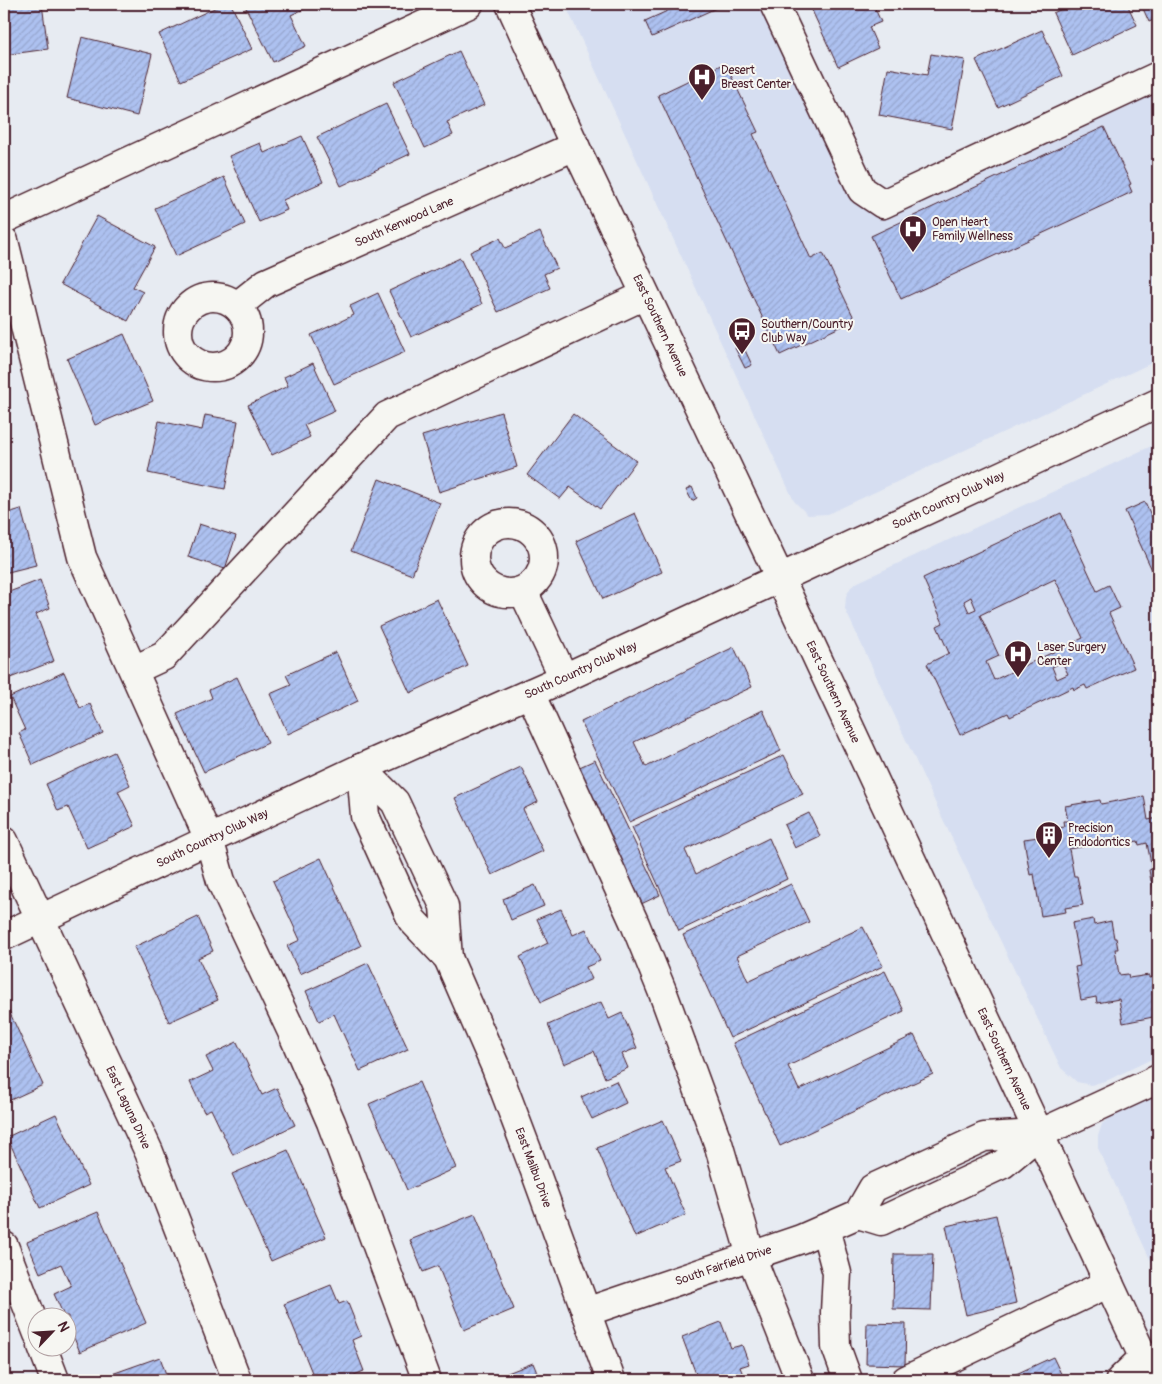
<svg xmlns="http://www.w3.org/2000/svg" width="1162" height="1384" viewBox="0 0 1162 1384" font-family="Pangolin,sans-serif">
	<style>
		.built { fill: #d6def1 }
		.building { fill: url(#building-hatch); stroke: #4a1f2b; fill-rule: evenodd }
		.lines { fill: none; stroke-linecap: round; stroke-linejoin: round }
		.minor-casing { stroke: #4a1f2b; stroke-width: 31 }
		.major-casing { stroke: #4a1f2b; stroke-width: 31 }
		.minor { stroke: #f6f6f2; stroke-width: 28 }
		.major { stroke: #f6f6f2; stroke-width: 28 }
		.labels { text-anchor: middle; stroke-width: 4; stroke-linejoin: round; paint-order: stroke }
		.poi-label { font-size: 12px; fill: #4a1f2b; stroke: #f6f6f2; text-anchor: start }
		.street-label { font-size: 12px; fill: #4a1f2b; stroke: #f6f6f2 }
	</style>
	<defs>
		<pattern id="building-hatch" width="6" height="6" patternUnits="userSpaceOnUse" patternTransform="scale(1.25)"><rect width="6" height="6" fill="#adc1f0"/><path d="M-1 1l2-2M0 6l6-6M5 7l2-2" fill="none" stroke="#96a5ce"/></pattern>
	</defs>
	<rect width="100%" height="100%" fill="#e7ebf2"/>
	<filter id="ink" filterUnits="userSpaceOnUse"><feTurbulence type="fractalNoise" baseFrequency=".02" numOctaves="2"/><feDisplacementMap in="SourceGraphic" scale="10" xChannelSelector="R" yChannelSelector="G"/><feConvolveMatrix kernelMatrix="1 2 1 2 8 2 1 2 1" color-interpolation-filters="sRGB"/></filter>
	<g filter="url(#ink)">
		<!-- built -->
		<path class="built" d="M565 4H774L883 204 1158 76V360L828 514 808 515 794 501Z
			M1158 443V1056L1108 1080 1091 1085 1077 1082 1061 1068 955 845 845 609 846 596 851 587 858 582Z
			M1158 1093V1276L1098 1148V1136L1102 1124 1112 1116Z"/>
		<!-- building -->
		<path class="building" d="M4 4H42L48 49 4 55Z
			M223 4H231L252 49 181 81 159 34Z
			M244 4H315L291 15 306 46 273 62Z
			M683 4H725L652 37 645 21Z
			M809 4H873L881 22 869 27 878 48 838 67Z
			M1073 4H1127L1137 25 1072 55 1053 13Z
			M1141 4H1158V18L1149 22Z
			M1042 30 1063 76 998 107 976 60Z
			M82 37 152 54 137 116 67 98Z
			M459 51 484 105 447 122 453 135 425 148 394 82Z
			M931 54 965 60 952 129 879 115 888 68 927 75Z
			M725 63 758 132 753 134 811 259 823 253 855 320 780 355 658 95Z
			M386 104 410 154 341 186 317 137Z
			M1104 127 1131 184 1129 185 1132 192 901 299 871 236Z
			M302 136 323 182 283 200 287 210 259 222 229 156 260 143 264 153Z
			M224 177 245 224 176 256 155 208Z
			M97 216 155 247 133 287 143 292 128 321 60 284Z
			M540 232 557 268 544 274 550 288 498 312 470 252 500 238 505 248Z
			M460 258 482 304 411 337 389 291Z
			M378 293 405 352 334 384 311 335 354 315 350 306Z
			M124 334 153 401 95 425 67 359Z
			M742 344 752 365 745 368 735 348Z
			M313 363 335 411 304 425 310 437 272 455 248 405 288 386 284 377Z
			M501 412 517 467 439 492 422 436Z
			M573 414 636 461 600 509 570 487 560 499 527 475Z
			M205 415 238 421 225 489 148 473 159 421 202 430Z
			M379 479 440 503 412 575 351 551Z
			M692 487 697 498 692 501 686 490Z
			M4 497 8 513 21 509 36 565 4 573Z
			M1145 502 1158 531V583L1125 511Z
			M635 513 662 572 603 599 576 541Z
			M1061 513 1097 591 1109 585 1120 608 1109 613 1134 668 1087 689 1085 685 1074 690 1073 687 1010 717 1008 713 960 735 927 664 949 653 937 626 943 623 923 578ZM1055 579 1083 638 994 680 986 662 999 656 980 615ZM971 597 976 609 969 612 964 601ZM1062 662 1068 674 1057 679 1052 667Z
			M199 524 236 536 225 569 188 557Z
			M40 580 50 608 36 614 54 661 5 680 4 676V594Z
			M437 599 468 666 410 693 379 626Z
			M734 647 752 687 634 742 646 767 763 710 781 751 629 822 581 722Z
			M336 652 358 701 288 734 270 694 291 685 286 675Z
			M64 672 80 708 90 704 103 733 33 765 19 733 25 730 10 697Z
			M237 677 268 743 204 772 177 714 212 698 209 690Z
			M114 752 130 785 118 791 135 826 87 848 68 807 58 811 46 784Z
			M1158 752V772L1151 755Z
			M784 755 803 794 685 850 696 874 769 838 787 879 679 931 632 827Z
			M595 760 660 895 639 905 575 769Z
			M521 767 538 802 523 809 543 851 492 875 455 798Z
			M1144 796 1148 820 1158 818V897H1155L1152 881H1151L1149 870 1152 869 1147 843 1139 845 1138 841 1118 844 1117 841 1069 849 1074 876H1077L1083 905 1065 908 1066 912 1041 916 1034 874 1030 875 1024 839 1039 837V831L1064 827 1063 821H1068L1065 806 1100 800 1101 804Z
			M809 813 820 836 795 848 784 825Z
			M321 858 361 946 300 974 287 946 300 940 273 881Z
			M791 884 809 922 737 956 748 981 863 927 883 966 730 1038 683 935Z
			M535 885 544 906 511 920 503 899Z
			M561 909 573 935 586 929 600 961 586 967 592 979 541 1002 520 957 548 943 537 919Z
			M198 917 213 951 198 958 218 1000 169 1022 134 947Z
			M1093 919 1094 925 1111 921 1114 938H1116L1118 949H1115L1119 975 1128 974 1129 978 1149 975V978L1158 976V1016L1123 1023 1119 999 1097 1003 1096 997 1081 1000 1075 967 1080 966 1072 923Z
			M368 963 408 1049 360 1071 334 1014 319 1021 306 991Z
			M885 971 904 1011 788 1066 799 1090 914 1035 933 1074 780 1146 733 1043Z
			M4 1000 43 1085 4 1103Z
			M601 1002 609 1019 622 1013 637 1048 622 1054 628 1068 605 1078 594 1051 564 1064 548 1025Z
			M237 1042 262 1095 277 1088 295 1125 233 1155 211 1109 204 1112 190 1082 213 1071 206 1057Z
			M616 1081 626 1103 592 1119 581 1097Z
			M419 1082 456 1168 407 1190 369 1104Z
			M56 1114 89 1185 40 1208 7 1137Z
			M663 1120 681 1161 665 1167 686 1215 635 1237 597 1148Z
			M288 1150 326 1237 271 1261 232 1174Z
			M98 1212 146 1323 80 1352 68 1324V1316H64L54 1294 71 1286 61 1264 40 1273 27 1242Z
			M475 1214 514 1309 464 1330 438 1266 423 1272 410 1240Z
			M996 1215 1016 1303 966 1315 946 1226Z
			M894 1254H933L931 1310 893 1309Z
			M331 1285 339 1304 347 1301 361 1336 352 1340 364 1371 342 1380H315L284 1304Z
			M721 1322 731 1348 742 1345 749 1364 740 1367 745 1380H684L683 1379 696 1374 682 1337Z
			M867 1323 906 1324 905 1365 866 1364Z
			M160 1357 168 1380H95Z
			M1053 1357 1064 1380H1003Z
			M533 1363 540 1380H490Z"/>
		<g class="lines">
			<!-- minor casing -->
			<g class="minor-casing">
				<g id="minor">
					<path d="M774 4 862 190 883 204 1158 76"/>
					<path d="M4 219 469 4"/>
					<path d="M4 241 82 557 209 839 221 881 292 1032 331 1122 427 1380"/>
					<circle cx="213" cy="332" r="35"/>
					<path id="s1" d="M237 306 266 283 575 146"/>
					<circle cx="509" cy="558" r="35"/>
					<path d="M523 591 564 678"/>
					<path d="M134 670 164 656 387 416 645 295"/>
					<path d="M530 693 635 924 663 993 718 1143 751 1256 800 1380"/>
					<path id="s2" d="M361 768 365 816 412 920 448 958 496 1068 535 1171 611 1380"/>
					<path d="M361 768 395 802 444 906 448 958"/>
					<path id="s3" d="M4 841 149 1152 237 1380"/>
					<path id="s4" d="M4 936 361 768 564 678 1158 403"/>
					<path d="M858 1214 881 1221 1003 1164 1039 1134 1158 1079"/>
					<path d="M825 1228 837 1273 835 1312 836 1347 848 1380"/>
					<path d="M4 1246 38 1334"/>
					<path id="s5" d="M586 1312 801 1239 858 1214 873 1188 984 1137 1039 1134"/>
					<path d="M42 1346 55 1380"/>
					<path d="M906 1380 1109 1283"/>
					<path d="M1120 1380 1143 1358"/>
				</g>
			</g>
			<!-- major casing -->
			<g class="major-casing">
				<g id="major">
					<path id="s6" d="M510 4 575 146 780 578 1154 1380"/>
				</g>
			</g>
			<!-- minor -->
			<use href="#minor" class="minor"/>
			<!-- major -->
			<use href="#major" class="major"/>
		</g>
	</g>
	<!-- icons -->
	<defs>
		<g id="hospital-pin" transform="scale(1.4375)"><path d="M0 17L-7.5 6A9.5 9.5 0 1 1 7.5 6Z" fill="#4a1f2b" stroke="#f6f6f2"/><path d="M-5-5h3v3.5h4V-5h3V5h-3V1.5h-4V5h-3Z" fill="#fff"/></g>
		<g id="bus-pin" transform="scale(1.4375)"><path d="M0 17L-7.5 6A9.5 9.5 0 1 1 7.5 6Z" fill="#4a1f2b" stroke="#f6f6f2"/><path d="M-5-6H5V4H4V6H2V4H-2V6H-4V4H-5ZM-3.5-4V0h7V-4ZM-3.5 1.2v1.5H-2V1.2ZM2 1.2v1.5H3.5V1.2Z" fill="#fff"/></g>
		<g id="building-pin" transform="scale(1.4375)"><path d="M0 17L-7.5 6A9.5 9.5 0 1 1 7.5 6Z" fill="#4a1f2b" stroke="#f6f6f2"/><path d="M-4-6H4V6H1V3H-1V6H-4ZM-2.5-4.3h1.7v1.8h-1.7ZM.8-4.3h1.7v1.8H.8ZM-2.5-1h1.7V.8h-1.7ZM.8-1h1.7V.8H.8Z" fill="#fff"/></g>
	</defs>
	<g fill-rule="evenodd">
		<use href="#hospital-pin" x="702" y="77"/>
		<use href="#hospital-pin" x="913" y="229"/>
		<use href="#bus-pin" x="742" y="331"/>
		<use href="#hospital-pin" x="1018" y="654"/>
		<use href="#building-pin" x="1049" y="835"/>
	</g>
	<g class="labels">
		<!-- poi labels -->
		<g class="poi-label">
			<text x="721" y="74">Desert<tspan x="721" dy="14">Breast Center</tspan></text>
			<text x="932" y="226">Open Heart<tspan x="932" dy="14">Family Wellness</tspan></text>
			<text x="761" y="328">Southern/Country<tspan x="761" dy="14">Club Way</tspan></text>
			<text x="1037" y="651">Laser Surgery<tspan x="1037" dy="14">Center</tspan></text>
			<text x="1068" y="832">Precision<tspan x="1068" dy="14">Endodontics</tspan></text>
		</g>
		<!-- street labels -->
		<g class="street-label">
			<text dy="4" stroke="none"><textPath href="#s1" startOffset="188">South Kenwood Lane</textPath></text>
			<text dy="4" stroke="none"><textPath href="#s6" startOffset="355">East Southern Avenue</textPath></text>
			<text dy="4" stroke="none"><textPath href="#s4" startOffset="1040">South Country Club Way</textPath></text>
			<text dy="4" stroke="none"><textPath href="#s4" startOffset="635">South Country Club Way</textPath></text>
			<text dy="4" stroke="none"><textPath href="#s6" startOffset="760">East Southern Avenue</textPath></text>
			<text dy="4" stroke="none"><textPath href="#s4" startOffset="230">South Country Club Way</textPath></text>
			<text dy="4" stroke="none"><textPath href="#s6" startOffset="1165">East Southern Avenue</textPath></text>
			<text dy="4" stroke="none"><textPath href="#s3" startOffset="294">East Laguna Drive</textPath></text>
			<text dy="4" stroke="none"><textPath href="#s2" startOffset="441">East Malibu Drive</textPath></text>
			<text dy="4" stroke="none"><textPath href="#s5" startOffset="145">South Fairfield Drive</textPath></text>
		</g>
	</g>
	<!-- margin -->
	<rect width="1162" height="1384" fill="none" stroke="#f6f6f2" stroke-width="20"/>
	<rect x="10" y="10" width="1142" height="1364" fill="none" stroke="#4a1f2b" stroke-width="2" filter="url(#ink)"/>
	<!-- north arrow -->
	<g transform="translate(52 1332) rotate(65)"><circle r="24" fill="#f6f6f2" stroke="#b1a0a2"/>
	<path d="M0-4L9 19L0 12L-9 19Z" fill="#4a1f2b"/>
	<text y="-8" font-size="14" font-weight="bold" text-anchor="middle" fill="#4a1f2b">N</text>
	</g>
</svg>
